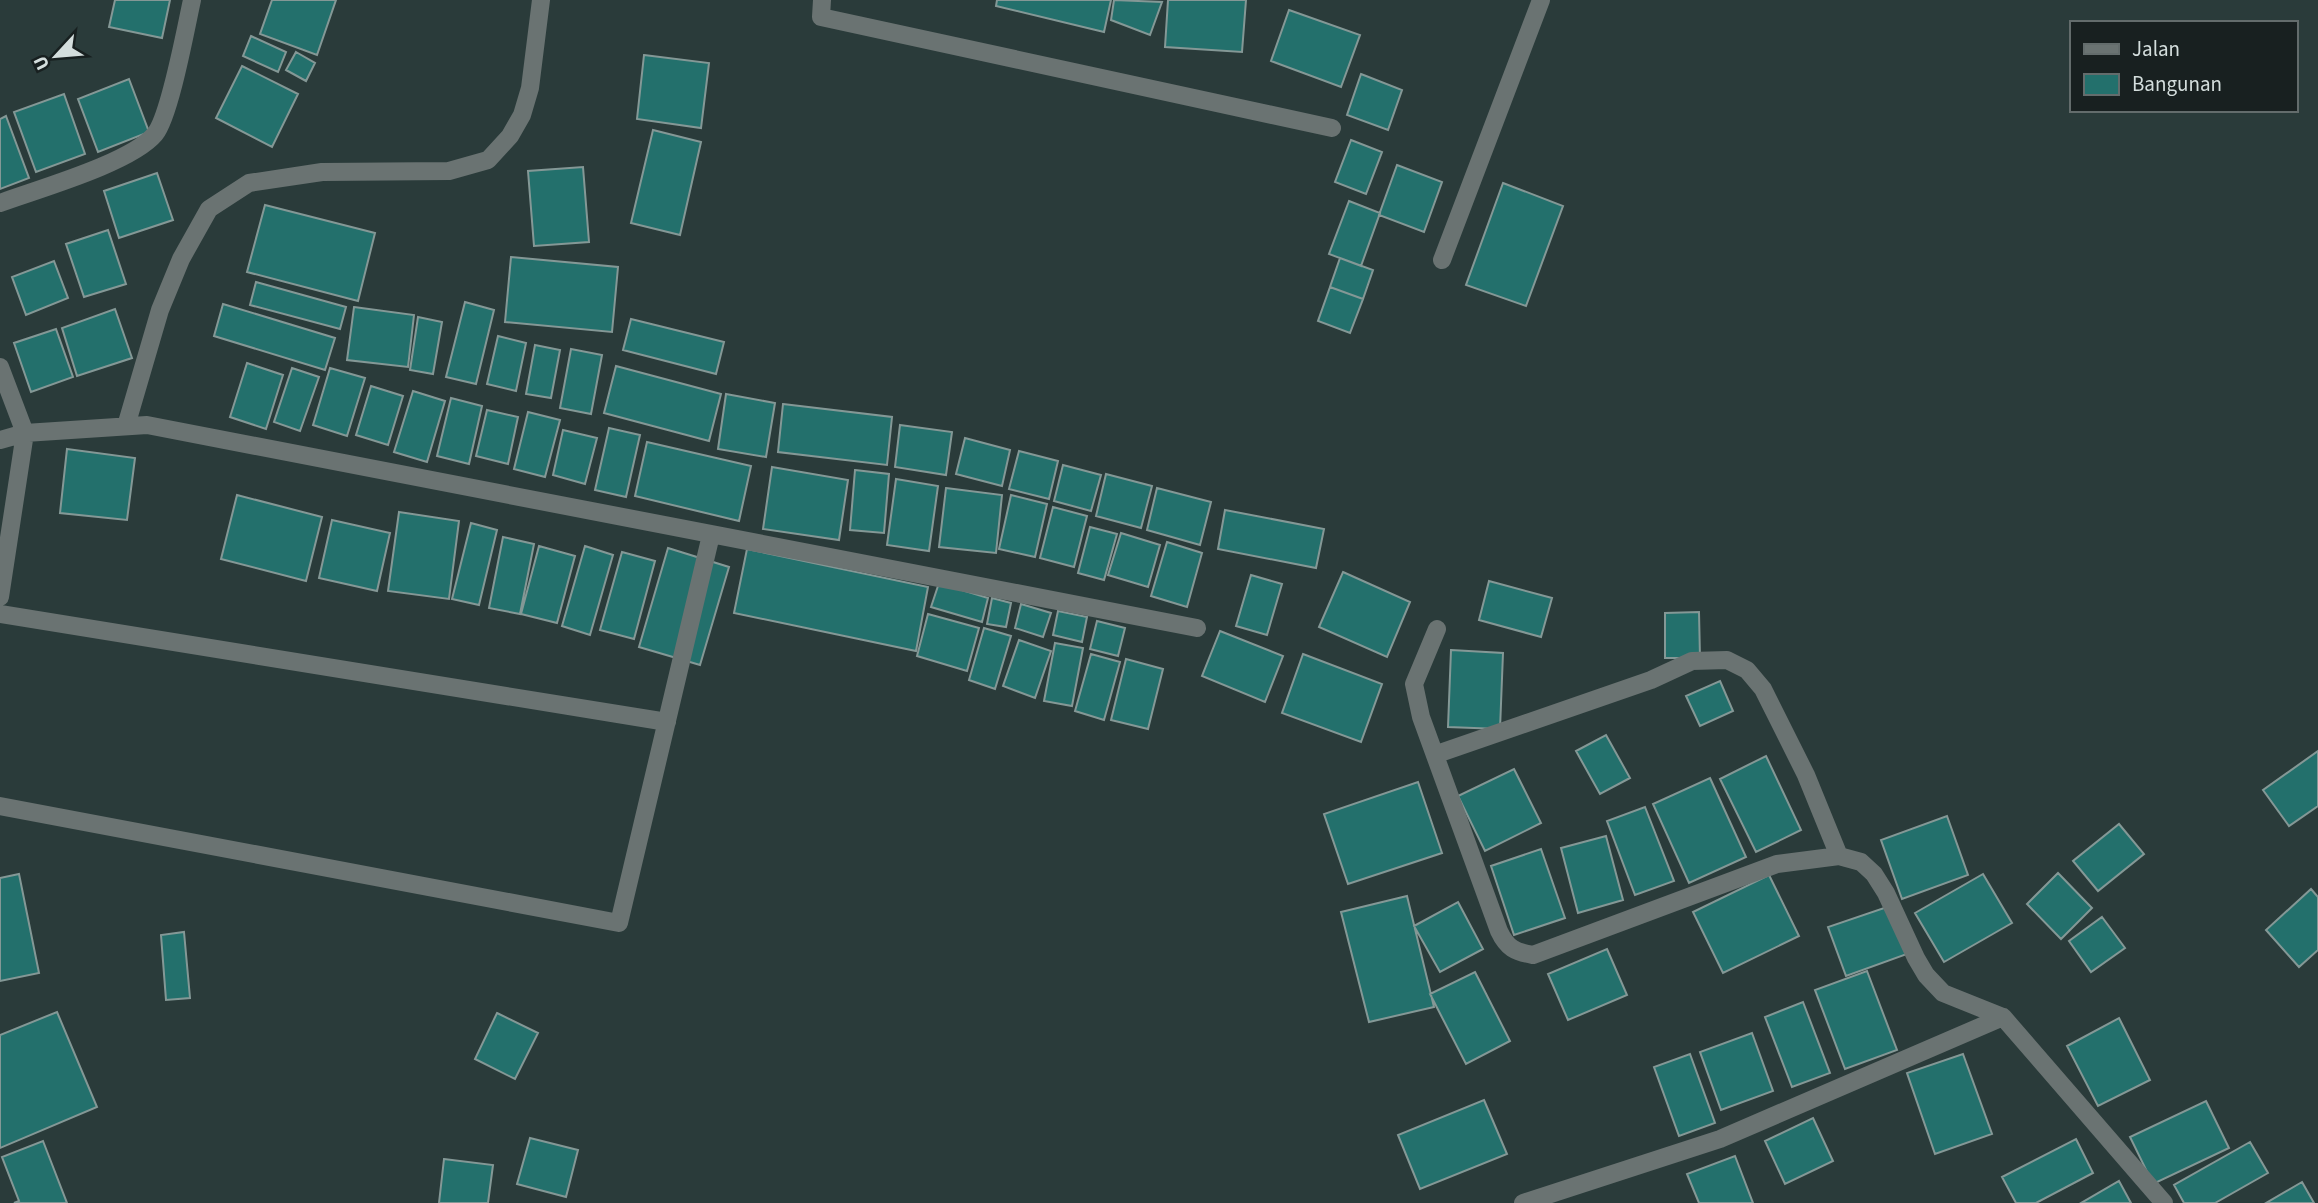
<svg xmlns="http://www.w3.org/2000/svg" width="2318" height="1203" viewBox="0 0 2318 1203" font-family="'Source Sans 3',sans-serif">
	<style>
		.building { fill: #23706c; stroke: #849896; stroke-width: 2 }
		.lines { fill: none; stroke-linecap: round; stroke-linejoin: round }
		.minor { stroke: #6a7372; stroke-width: 18 }
	</style>
	<rect width="100%" height="100%" fill="#2a3b3a"/>
	<!-- building -->
	<path class="building" d="M115 0H170L162 38 109 27Z
		M272 0H336L317 55 260 34Z
		M997 0H1111L1104 32 996 6Z
		M1114 0 1162 2 1150 35 1111 20Z
		M1168 0H1246L1242 52 1165 47Z
		M1289 10 1360 35 1341 87 1271 61Z
		M251 36 286 52 278 72 243 56Z
		M296 52 315 63 306 81 286 70Z
		M644 55 709 63 701 128 637 119Z
		M242 66 298 94 272 147 216 118Z
		M1361 74 1402 90 1388 130 1347 115Z
		M129 79 149 132 98 152 78 99Z
		M64 94 85 154 36 172 14 112Z
		M6 116 29 178 0 189V119Z
		M653 130 701 142 680 235 631 223Z
		M1351 140 1382 152 1366 194 1335 182Z
		M1397 165 1442 182 1424 232 1379 215Z
		M583 167 589 242 534 246 528 171Z
		M157 173 173 220 119 238 104 191Z
		M1503 183 1563 206 1526 306 1466 285Z
		M1349 201 1380 213 1361 266 1329 254Z
		M265 205 375 233 358 301 247 272Z
		M108 230 126 284 84 297 66 244Z
		M511 257 618 267 612 332 505 322Z
		M1340 258 1373 270 1363 299 1330 287Z
		M54 261 68 298 26 315 12 277Z
		M256 282 346 307 340 329 250 305Z
		M1330 287 1363 299 1350 333 1318 321Z
		M465 302 494 310 476 384 446 377Z
		M223 304 335 338 325 370 214 336Z
		M354 307 414 315 408 367 347 360Z
		M115 309 132 358 77 376 62 328Z
		M418 317 442 322 433 374 410 370Z
		M631 319 724 342 716 374 623 350Z
		M56 329 73 377 31 392 14 343Z
		M498 336 526 343 516 391 487 384Z
		M535 345 560 350 551 398 526 394Z
		M571 349 602 355 591 414 560 408Z
		M247 363 283 375 266 429 230 417Z
		M616 366 721 394 709 441 604 413Z
		M292 368 319 377 300 431 274 422Z
		M330 368 365 378 347 436 313 425Z
		M371 386 403 396 388 445 356 435Z
		M413 391 445 401 427 462 394 452Z
		M726 394 775 403 766 457 718 449Z
		M451 398 482 406 469 464 437 456Z
		M783 404 892 417 887 465 778 452Z
		M487 410 518 417 508 464 476 456Z
		M528 412 560 420 545 477 514 469Z
		M900 425 952 432 946 475 895 467Z
		M609 428 640 435 626 497 595 490Z
		M563 430 597 438 585 484 553 475Z
		M965 438 1010 450 1002 486 956 474Z
		M647 442 751 466 739 521 635 496Z
		M67 449 135 458 127 520 60 513Z
		M1019 451 1058 461 1049 499 1009 489Z
		M1063 465 1101 475 1091 511 1054 501Z
		M772 467 848 480 839 540 763 529Z
		M855 470 889 474 884 533 850 530Z
		M1106 474 1152 486 1141 528 1096 516Z
		M896 479 938 486 929 551 887 545Z
		M946 488 1002 495 996 553 939 547Z
		M1157 488 1211 502 1200 545 1147 530Z
		M237 495 322 517 306 581 221 559Z
		M1011 495 1047 504 1035 557 999 549Z
		M1053 507 1087 516 1074 567 1040 558Z
		M1225 510 1324 529 1316 568 1218 549Z
		M399 512 459 521 449 599 388 591Z
		M332 520 390 533 377 591 319 578Z
		M471 523 497 530 479 605 452 599Z
		M1090 527 1117 534 1104 580 1078 573Z
		M1121 533 1160 545 1148 587 1108 575Z
		M503 537 534 544 520 614 489 608Z
		M1167 542 1202 553 1187 607 1151 596Z
		M539 546 575 556 557 623 521 614Z
		M585 546 613 555 590 635 562 626Z
		M668 548 729 567 700 665 639 647Z
		M747 549 928 587 916 651 734 613Z
		M622 552 655 561 634 639 600 630Z
		M1343 572 1410 602 1387 657 1319 627Z
		M1251 575 1282 584 1267 635 1236 626Z
		M1489 581 1552 598 1541 637 1479 620Z
		M939 583 988 598 982 622 931 607Z
		M992 598 1011 603 1006 627 987 624Z
		M1021 604 1051 613 1043 637 1015 628Z
		M1058 611 1087 617 1082 642 1053 635Z
		M1699 612 1700 658H1665V613Z
		M928 614 979 628 967 671 917 656Z
		M1097 621 1125 628 1118 656 1090 649Z
		M984 628 1011 636 995 689 969 680Z
		M1220 631 1283 656 1265 702 1202 676Z
		M1019 640 1051 651 1035 698 1003 686Z
		M1055 643 1083 648 1072 706 1044 701Z
		M1451 650 1503 653 1500 729 1448 727Z
		M1091 654 1120 662 1104 720 1075 711Z
		M1303 654 1382 684 1361 742 1282 713Z
		M1126 659 1163 669 1148 729 1111 720Z
		M1720 681 1733 711 1700 726 1686 696Z
		M1606 735 1630 778 1600 794 1576 751Z
		M2318 751V806L2289 826 2263 790Z
		M1766 756 1801 830 1756 852 1720 779Z
		M1514 769 1541 823 1485 851 1458 796Z
		M1710 778 1746 857 1689 883 1653 804Z
		M1418 782 1442 853 1348 884 1324 814Z
		M1645 807 1674 881 1635 895 1607 821Z
		M1947 816 1968 875 1902 899 1881 840Z
		M2119 824 2144 854 2098 891 2073 861Z
		M1606 836 1623 900 1578 913 1561 848Z
		M1541 849 1565 918 1514 935 1491 866Z
		M2058 873 2092 908 2061 939 2027 904Z
		M19 874 39 973 0 981V878Z
		M1983 874 2012 923 1944 962 1915 913Z
		M1769 875 1799 936 1723 973 1693 912Z
		M2311 889 2318 897V950L2299 967 2266 930Z
		M1407 896 1434 1007 1369 1022 1341 912Z
		M1458 902 1483 949 1440 972 1414 926Z
		M1890 906 1907 954 1846 976 1828 927Z
		M2102 917 2125 948 2091 972 2069 941Z
		M184 932 190 998 166 1000 161 935Z
		M1607 949 1627 995 1568 1020 1548 974Z
		M1867 971 1897 1050 1845 1069 1815 990Z
		M1475 972 1510 1041 1466 1064 1430 994Z
		M1803 1002 1830 1073 1792 1087 1765 1017Z
		M57 1012 97 1107 0 1148V1035Z
		M497 1013 538 1033 515 1079 475 1059Z
		M2119 1018 2150 1080 2098 1106 2067 1046Z
		M1752 1033 1773 1091 1721 1110 1700 1052Z
		M1690 1054 1715 1123 1679 1136 1654 1067Z
		M1963 1054 1992 1134 1935 1154 1907 1073Z
		M1484 1100 1507 1154 1420 1189 1398 1135Z
		M2206 1101 2229 1148 2153 1184 2130 1137Z
		M1813 1118 1833 1161 1785 1184 1765 1141Z
		M530 1138 578 1150 566 1197 517 1184Z
		M2076 1139 2093 1173 2036 1203H2016L2002 1177Z
		M43 1141 67 1203H14L19 1201 2 1157Z
		M2250 1142 2268 1173 2215 1203H2184L2174 1185Z
		M1735 1156 1753 1203H1699L1687 1174Z
		M444 1159 493 1165 488 1203H439Z
		M2119 1181 2131 1203H2081Z
		M2302 1182 2314 1203H2266Z"/>
	<g class="lines">
		<!-- minor -->
		<path class="minor" d="M822 0 821 17 1332 128
			M0 203C38 189 131 163 155 134 170 116 186 27 192 0
			M1442 260 1541 0
			M0 367 25 433 0 597
			M126 426 160 310 181 259 209 209 249 183 322 172 449 171 488 160 510 136 522 115 530 88 541 0
			M0 440 25 433 147 425 1197 628
			M0 614 667 722
			M1437 629 1414 684 1421 717 1499 931C1507 948 1515 952 1533 955L1777 864 1839 856 1861 862 1874 874 1886 893 1916 958 1926 975 1943 993 2003 1017
			M1437 754 1651 680 1692 661 1727 660 1747 670 1763 689 1806 775 1839 856
			M0 806 619 923 711 535
			M1523 1203 1720 1139 2003 1017 2164 1203"/>
	</g>
	<!-- legend -->
	<rect x="2070" y="21" width="228" height="91" fill="#182020" stroke="#636c6c" stroke-width="2"/>
	<rect x="2084" y="44" width="35" height="10" fill="#6a7372" stroke="#636c6c" stroke-width="2"/>
	<text x="2132" y="56" font-size="21" fill="#d4dedd">Jalan</text>
	<rect x="2084" y="74" width="35" height="21" fill="#23706c" stroke="#636c6c" stroke-width="2"/>
	<text x="2132" y="91" font-size="21" fill="#d4dedd">Bangunan</text>
	<!-- north arrow -->
	<g transform="translate(56 56) rotate(244)" stroke="#182020" stroke-width="5" paint-order="stroke">
	<path d="M0-5L12 26L0 18L-12 26Z" fill="#d4dedd"/>
	<text y="-10" font-size="19" font-weight="bold" text-anchor="middle" fill="#d4dedd">U</text>
	</g>
</svg>
